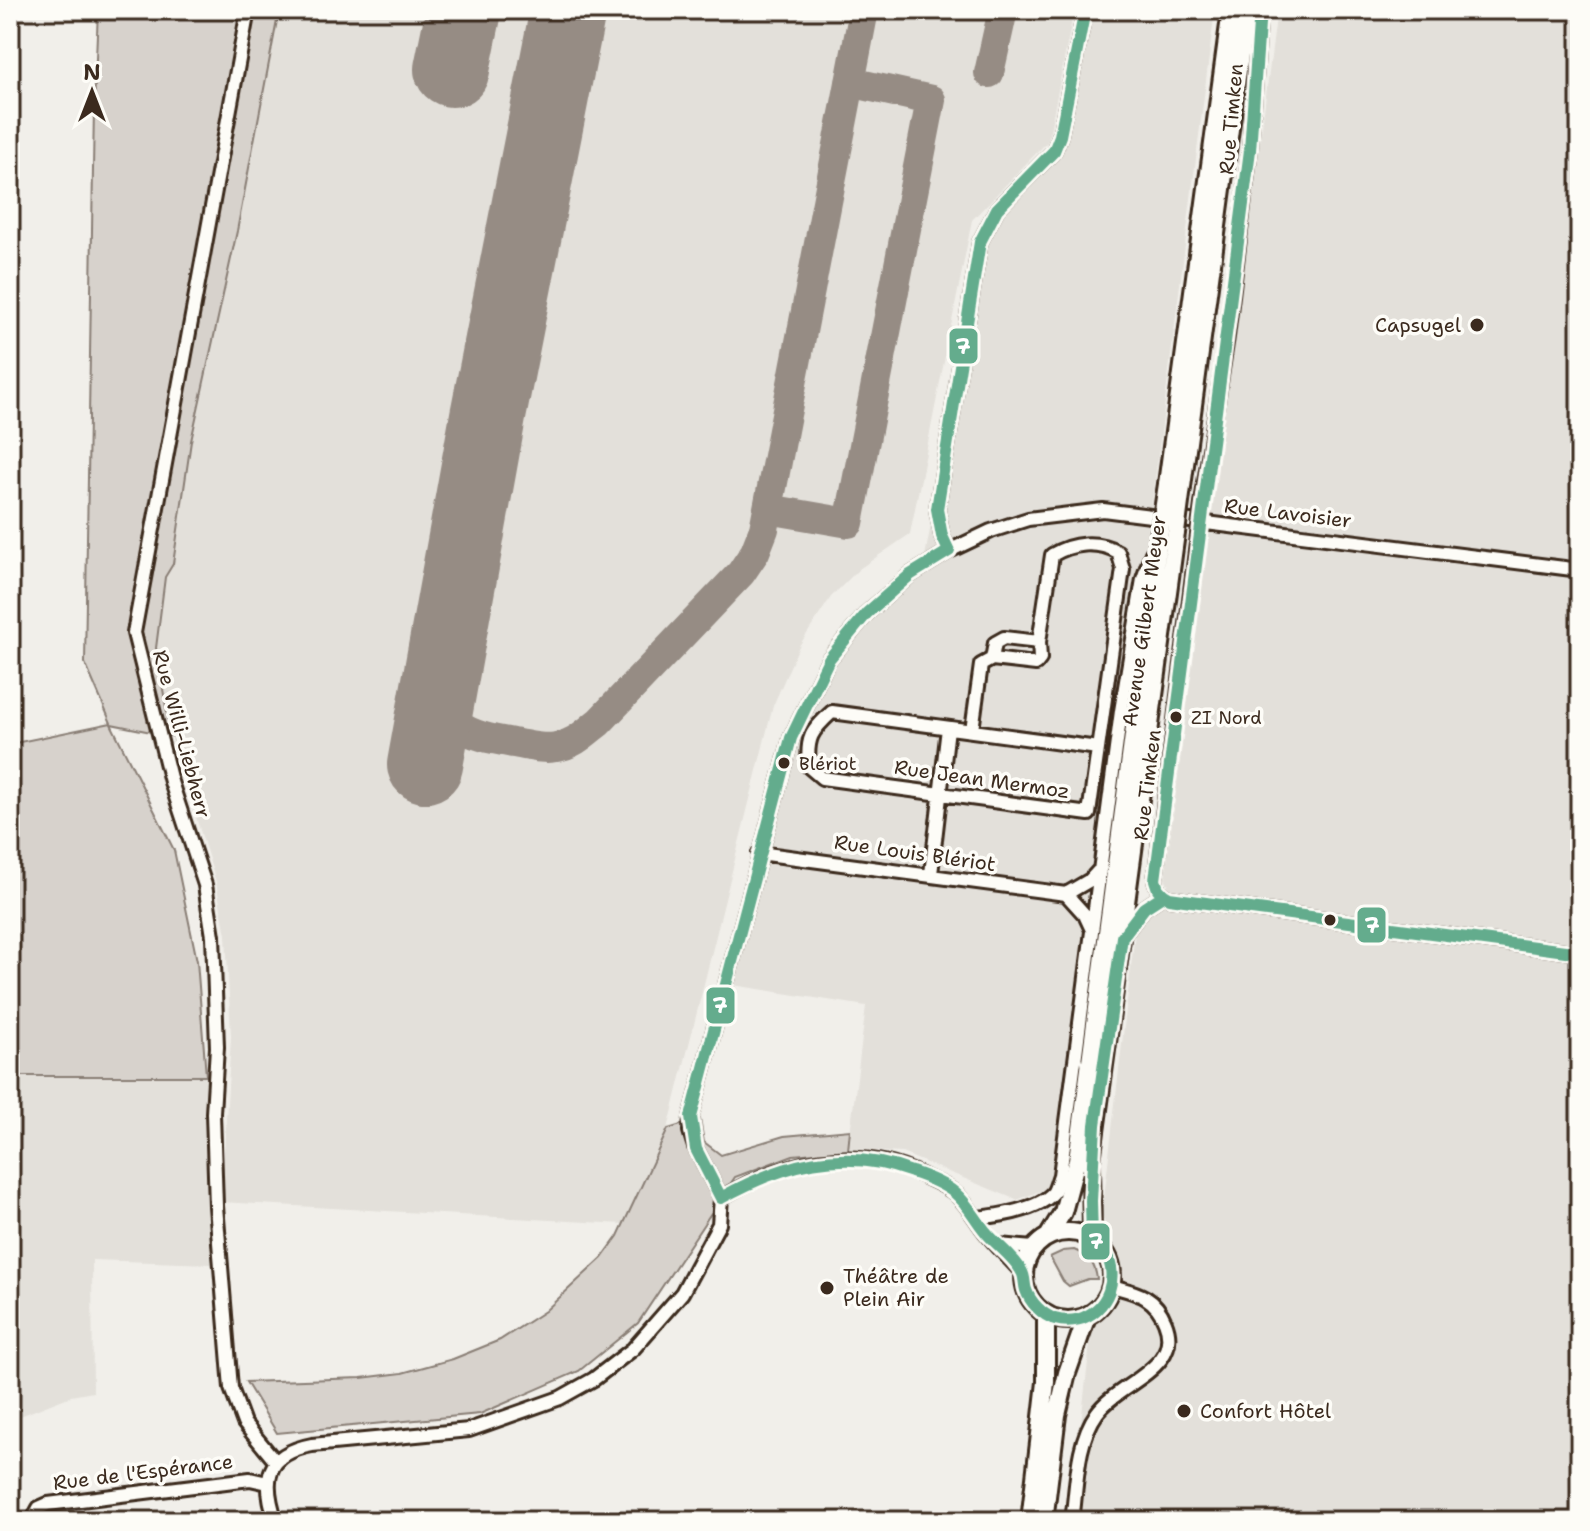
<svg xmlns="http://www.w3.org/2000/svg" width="1590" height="1531" viewBox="0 0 1590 1531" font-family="'Shantell Sans',sans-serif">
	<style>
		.built { fill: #e3e0da }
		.green { fill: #d7d2cc; stroke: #897e75; stroke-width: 2 }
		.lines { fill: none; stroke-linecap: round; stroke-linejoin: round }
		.taxiway { stroke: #968c84; stroke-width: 30 }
		.runway { stroke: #968c84; stroke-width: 76 }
		.minor-casing { stroke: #3b2a1e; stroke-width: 18 }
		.major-casing { stroke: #3b2a1e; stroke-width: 22 }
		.minor { stroke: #fdfcf7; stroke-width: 12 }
		.major { stroke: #fdfcf7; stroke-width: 16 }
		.minor-bridge-casing { stroke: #3b2a1e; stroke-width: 18; stroke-linecap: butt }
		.major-bridge-casing { stroke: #3b2a1e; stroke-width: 22; stroke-linecap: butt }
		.minor-bridge { stroke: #fdfcf7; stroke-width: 12 }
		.major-bridge { stroke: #fdfcf7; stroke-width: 16 }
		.bus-1-casing { stroke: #fdfcf7; stroke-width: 18 }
		.bus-1 { stroke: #64ac8d; stroke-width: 12 }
		.poi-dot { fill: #3b2a1e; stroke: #fdfcf7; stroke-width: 3 }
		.labels { text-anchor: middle; stroke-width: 7; stroke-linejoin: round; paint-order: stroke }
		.bus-label { font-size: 18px; fill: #3b2a1e; stroke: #fdfcf7; text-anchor: start }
		.street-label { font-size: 20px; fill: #3b2a1e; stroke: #fdfcf7 }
		.poi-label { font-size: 20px; fill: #3b2a1e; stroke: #fdfcf7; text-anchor: start }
		.line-badge { stroke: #fdfcf7; stroke-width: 3 }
		.badge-label { font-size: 22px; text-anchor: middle; font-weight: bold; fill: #fff }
	</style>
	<rect width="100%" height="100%" fill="#f1efea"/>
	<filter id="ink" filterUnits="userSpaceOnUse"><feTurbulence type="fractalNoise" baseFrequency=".0125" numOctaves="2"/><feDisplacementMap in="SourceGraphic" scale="16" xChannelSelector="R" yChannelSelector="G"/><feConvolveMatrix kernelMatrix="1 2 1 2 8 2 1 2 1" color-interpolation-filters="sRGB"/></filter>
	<g filter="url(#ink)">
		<!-- built -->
		<path class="built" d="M279 10H1074L1048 141 972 220 910 534 859 569 831 597 799 646 773 706 668 1129 624 1224 221 1202 231 1037 226 935 216 882 171 736 156 648 165 577 173 564 191 441Z
			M1091 10H1215L1146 551 1130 608 1060 1153 1048 1188 1017 1200 902 1153 848 1150 866 1006 733 985 795 741 838 662 874 616 922 572 983 251 997 215 1061 149Z
			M1277 10H1580V1521H1070L1092 1326 1119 1299 1121 1272 1102 1215 1136 924 1171 892 1165 877Z
			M10 1076H206L211 1264 92 1260 93 1392 71 1396 10 1420Z"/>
		<!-- green -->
		<path class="green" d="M98 10H279L237 231 191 441 173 564 165 577 156 648 171 736 111 724 174 850 197 961 206 1076H10V744L111 723 85 663 94 107Z
			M700 1119 704 1142 721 1155 784 1136 850 1130 848 1150 793 1155 735 1177 638 1323 579 1371 480 1414 277 1433 246 1382 361 1378 402 1373 453 1359 500 1340 545 1311 602 1258 618 1236 668 1129Z
			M1074 1250C1089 1256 1095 1263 1097 1279H1088L1069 1286 1063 1281 1050 1257 1063 1251Z"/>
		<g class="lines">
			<!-- taxiway -->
			<path class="taxiway" d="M989 73 1003 10
				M768 509 849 523 931 100 850 82
				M440 676C441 728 467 735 513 743 527 745 543 750 556 747 574 745 586 732 599 722L741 573 755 552 764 529 864 10"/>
			<!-- runway -->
			<path class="runway" d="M452 69 464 10
				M425 765 488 416 568 10"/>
			<!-- minor casing -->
			<g class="minor-casing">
				<path id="minor" d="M248 10 134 633 171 782 205 885 213 936 217 1047 213 1113 216 1206 231 1388 244 1423 276 1462
					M1204 489 1227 337 1250 150 1260 10
					M949 551 942 536 937 509 980 242 997 209 1054 151 1060 136 1085 10
					M992 659 1036 664 1040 659 1039 642
					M972 730 981 665 992 659 995 643 1004 638 1039 642 1052 555C1072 543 1097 540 1118 552L1123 569 1089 814 822 778 809 767C806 738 811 731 832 712L1098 748
					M759 853 1066 894
					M931 874 948 728
					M1066 894 1085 915 1092 930
					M1066 894 1090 880 1101 868
					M1164 895 1169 898 1580 953
					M1164 895 1158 889 1155 880 1198 535
					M1122 937 1144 908 1164 895
					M721 1198C782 1162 852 1143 919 1174 932 1180 947 1185 957 1195 969 1206 976 1221 987 1234 998 1248 1012 1260 1024 1275
					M976 1218C997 1216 1038 1210 1053 1193 1056 1189 1058 1180 1060 1175L1121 711 1143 579 1152 553
					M999 1245 1033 1248
					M32 1521 39 1508 48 1504 250 1479 268 1483
					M276 1521C262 1480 265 1454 312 1445L469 1430 560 1398 594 1379 633 1349 682 1293 719 1224 721 1198 695 1147 690 1131 691 1117 791 738 829 659 867 613 910 575 949 551 991 531 1028 519 1103 510 1580 570
					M1072 1521C1077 1486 1076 1442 1097 1413 1119 1382 1184 1368 1165 1322 1155 1296 1137 1293 1112 1286"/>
			</g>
			<!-- major casing -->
			<g class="major-casing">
				<path id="major" d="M1167 484 1231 10
					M1182 487 1246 10
					M1024 1276a44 44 0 1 1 88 0a44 44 0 1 1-88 0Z
					M1049 1235 1063 1212 1077 1160 1160 531
					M1092 1238 1091 1161 1176 533
					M1030 1521 1046 1382V1314
					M1044 1521 1057 1415 1067 1373 1087 1316"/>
			</g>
			<!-- minor -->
			<use href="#minor" class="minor"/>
			<!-- major -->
			<use href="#major" class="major"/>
			<!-- minor-bridge casing -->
			<g class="minor-bridge-casing">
				<path id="minor-bridge" d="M1198 535 1204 489"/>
			</g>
			<!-- major-bridge casing -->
			<g class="major-bridge-casing">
				<path id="major-bridge" d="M1160 531 1167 484
					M1176 533 1182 487"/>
			</g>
			<!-- minor-bridge -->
			<use href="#minor-bridge" class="minor-bridge"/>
			<!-- major-bridge -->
			<use href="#major-bridge" class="major-bridge"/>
			<!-- bus-1 casing -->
			<g class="bus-1-casing">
				<path id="bus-1" d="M1085 10 1060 136 1054 151 997 209 980 242 937 509 942 536 949 551 910 575 867 613 829 659 791 738 691 1117 696 1149 721 1198C782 1164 844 1146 912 1172 927 1177 943 1183 955 1193 968 1204 975 1219 985 1231 996 1245 1014 1256 1022 1272 1025 1277 1024 1284 1026 1290 1030 1302 1042 1315 1055 1319 1087 1328 1116 1301 1111 1268 1109 1255 1101 1247 1092 1238L1091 1201 1095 1125 1122 937 1144 908 1164 895
					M1164 895 1158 889 1155 880 1250 150 1260 10
					M1164 895 1169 898 1580 953"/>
			</g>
			<!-- bus-1 -->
			<use href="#bus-1" class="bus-1"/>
		</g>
	</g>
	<!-- markers -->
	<g class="poi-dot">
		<circle cx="1477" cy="325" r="8"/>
		<circle cx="1176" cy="717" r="7"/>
		<circle cx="784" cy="763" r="7"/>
		<circle cx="1330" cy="920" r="7"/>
		<circle cx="827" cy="1288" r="8"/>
		<circle cx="1184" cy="1411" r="8"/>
	</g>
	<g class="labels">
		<!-- bus labels -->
		<g class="bus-label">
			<text x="1191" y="724">ZI Nord</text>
			<text x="799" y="770">Blériot</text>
		</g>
		<!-- street labels -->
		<g class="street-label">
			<text transform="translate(1231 119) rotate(-85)" y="7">Rue Timken</text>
			<text transform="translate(1288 513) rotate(7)" y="7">Rue Lavoisier</text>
			<text transform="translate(1144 621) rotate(-82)" y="7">Avenue Gilbert Meyer</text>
			<text transform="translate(182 734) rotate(75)" y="7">Rue Willi-Liebherr</text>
			<text transform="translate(982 779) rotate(8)" y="7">Rue Jean Mermoz</text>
			<text transform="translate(1147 785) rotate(-83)" y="7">Rue Timken</text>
			<text transform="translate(915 853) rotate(8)" y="7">Rue Louis Blériot</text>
			<text transform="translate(143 1472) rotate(-7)" y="7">Rue de l'Espérance</text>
		</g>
		<!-- poi labels -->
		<g class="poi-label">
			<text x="1461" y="332" text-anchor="end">Capsugel</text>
			<text x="843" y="1283">Théâtre de<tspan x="843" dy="23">Plein Air</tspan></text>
			<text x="1200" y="1418">Confort Hôtel</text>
		</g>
	</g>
	<g class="line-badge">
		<rect x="948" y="327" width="31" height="38" rx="8" fill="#64ac8d"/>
		<rect x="1356" y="906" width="31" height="38" rx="8" fill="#64ac8d"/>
		<rect x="705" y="986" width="31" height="39" rx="8" fill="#64ac8d"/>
		<rect x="1080" y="1222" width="31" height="39" rx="8" fill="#64ac8d"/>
	</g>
	<g class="badge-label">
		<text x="963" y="354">7</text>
		<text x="1372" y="933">7</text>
		<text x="720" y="1013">7</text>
		<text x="1096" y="1249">7</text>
	</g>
	<!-- margin -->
	<rect width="1590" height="1531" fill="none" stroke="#fdfcf7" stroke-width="40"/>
	<rect x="20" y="20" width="1550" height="1491" fill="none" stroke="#3b2a1e" stroke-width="3" filter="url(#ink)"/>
	<!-- north arrow -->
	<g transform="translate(92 92)" stroke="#fdfcf7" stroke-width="6" paint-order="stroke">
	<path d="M0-6L14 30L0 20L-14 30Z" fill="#3b2a1e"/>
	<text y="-12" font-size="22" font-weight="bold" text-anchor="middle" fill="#3b2a1e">N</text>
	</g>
</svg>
